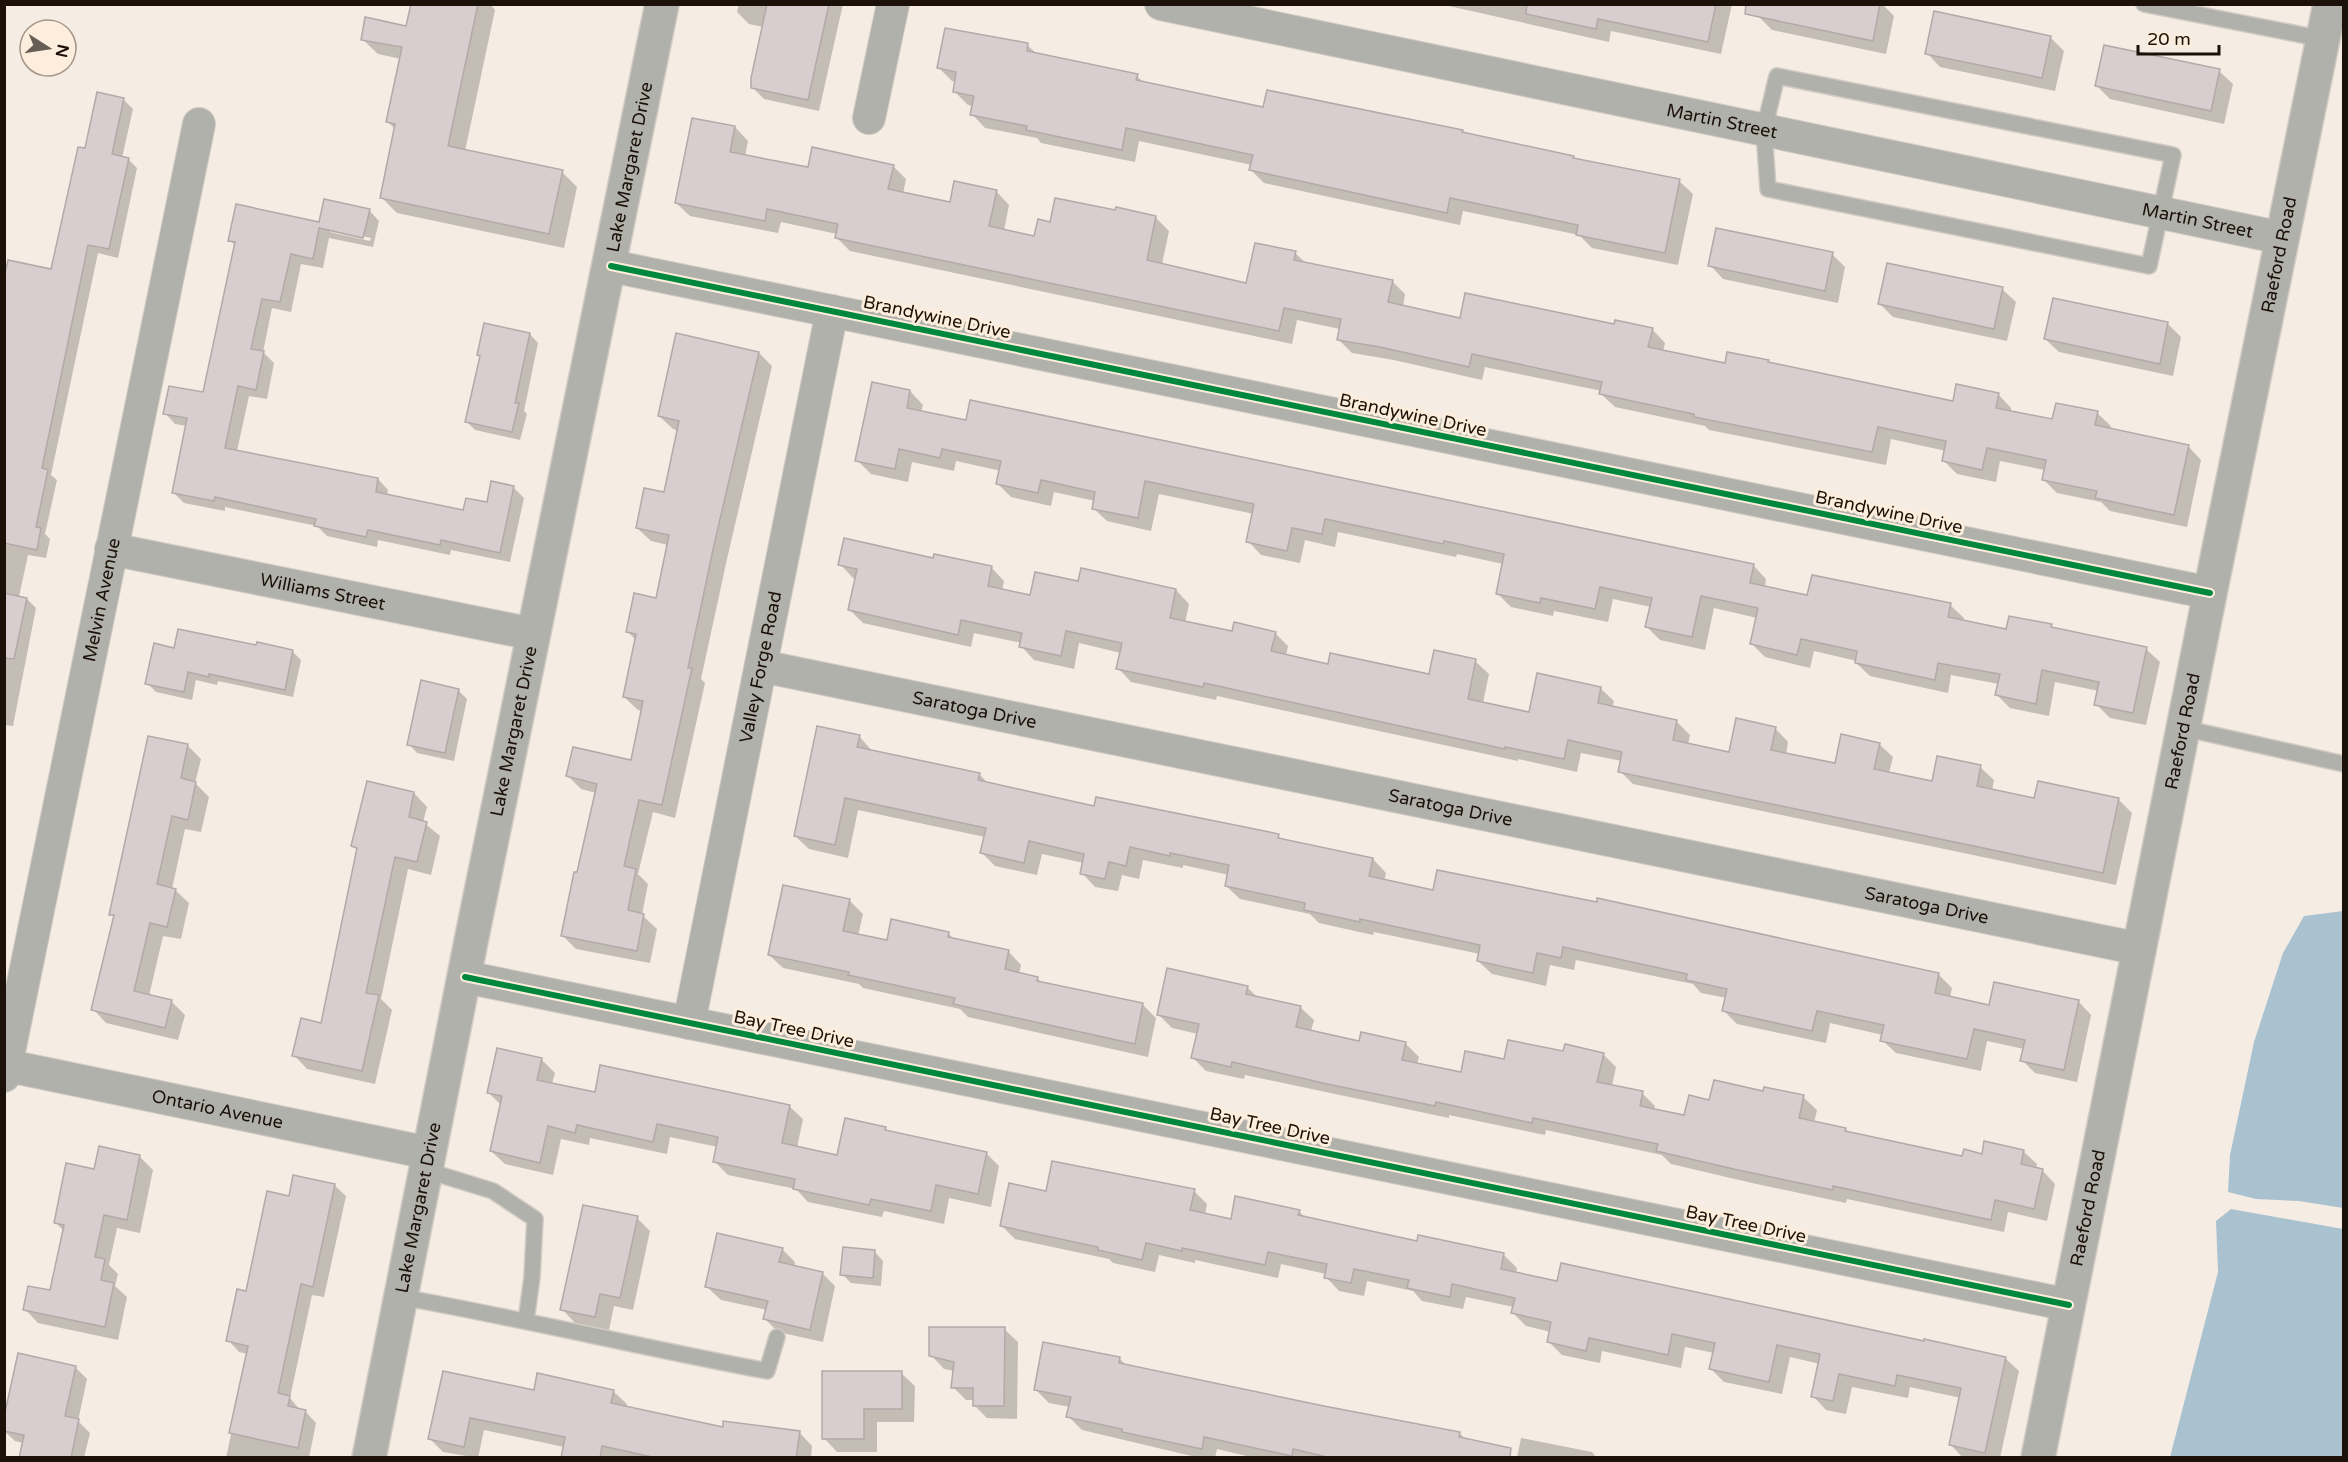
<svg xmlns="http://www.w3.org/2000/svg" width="2348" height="1462" viewBox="0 0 2348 1462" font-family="'Varela Round',sans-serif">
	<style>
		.water { fill: #aac2d0 }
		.shadow { fill: #0003; fill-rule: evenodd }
		.building { fill: #d8cecf; stroke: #b2a9a9; stroke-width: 1.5 }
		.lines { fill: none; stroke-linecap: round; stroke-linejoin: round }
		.service-casing { stroke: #d0cac2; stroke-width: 18 }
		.minor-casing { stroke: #d0cac2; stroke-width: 34 }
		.tertiary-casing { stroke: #d0cac2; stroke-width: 36 }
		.service { stroke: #b0b1ab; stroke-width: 15 }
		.minor { stroke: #b0b1ab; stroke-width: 32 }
		.tertiary { stroke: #b0b1ab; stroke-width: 33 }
		.cycleway-casing { stroke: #fdeddc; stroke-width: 10 }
		.cycleway { stroke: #00873e; stroke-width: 6 }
		.labels { text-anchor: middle; stroke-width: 6; stroke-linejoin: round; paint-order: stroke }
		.street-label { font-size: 18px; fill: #1b1108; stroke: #fdeddc }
	</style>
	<rect width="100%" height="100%" fill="#f5ede4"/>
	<!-- water -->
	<path class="water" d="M2343 911V1208L2299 1201 2256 1199 2228 1192 2230 1155 2254 1042 2283 953 2304 916Z
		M2231 1209 2343 1229V1457H2170L2218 1272 2216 1221Z"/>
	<!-- shadow -->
	<path class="shadow" d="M412 4H490L495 10 465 151 562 172 577 187 564 248 397 213 381 197 396 130 387 121 401 59 378 54 362 39 407 27Z
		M739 4H843L819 111 764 99 752 87 763 27 749 24 737 12Z
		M1440 4H1732L1721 54 1611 31 1609 42Z
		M1761 4H1882L1894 16 1886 54 1772 30 1758 16Z
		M2050 37 2064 51 2055 91 1940 67 1927 53Z
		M1027 45 1037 54 1137 76 1145 84 1264 109 1462 131 1465 134 1573 157 1576 161 1679 181 1693 194 1678 265 1592 248 1579 235 1463 211 1460 225 1264 183 1251 170 1252 165 1139 141 1135 162 1041 143 1037 138 985 128 972 114 974 106 968 105 954 91 956 82 952 81 939 68Z
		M2219 71 2233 84 2224 124 2110 99 2097 86Z
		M123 99 133 109 122 158 128 159 137 168 118 258 98 253 51 475 57 480 45 534 50 539 46 558 28 555 19 597 27 599 36 608 13 726 4 725V449L86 150Z
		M735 127 748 141 745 157 809 169 893 166 906 179 903 194 951 204 996 191 1009 205 1004 231 1035 238 1051 224 1155 217 1169 231 1162 264 1247 285 1295 253 1307 264 1392 281 1405 294 1403 307 1461 320 1652 329 1665 343 1663 352 1726 365 1768 361 1771 364 1954 402 1998 394 2011 408V412L2054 421 2097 413 2111 426 2110 430 2188 446 2201 460 2187 527 2110 511 2101 502 2057 493 2043 479 2045 470 2000 461 1996 482 1957 474 1944 461 1946 451 1891 439 1886 465 1709 430 1705 426 1615 407 1601 394 1602 391 1485 367 1482 380 1394 360 1352 353 1338 339 1340 329 1297 320 1292 344 850 251 837 238V234L781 222 778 233 690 216 676 203Z
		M369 210 379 221 373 247 329 238 323 268 301 264 291 312 272 308 263 352 274 363 267 399 249 396 237 451 378 479 388 490 387 496 465 512 488 504 513 487 524 498 510 562 451 550 450 555 378 540 377 547 327 536 317 526 225 507V511L184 503 174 493 187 426 175 424 165 413 204 394 236 246 230 240 321 224ZM330 229 371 238 370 241 330 232Z
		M1832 254 1845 267 1838 303 1723 279 1710 265Z
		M2002 289 2016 302 2007 341 1893 317 1880 304Z
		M2054 300 2168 324 2181 337 2173 376 2059 352 2045 339Z
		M530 334 538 343 524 411 527 414 520 440 475 430 467 422 481 357 479 355Z
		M759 353 772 366 727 559 701 679 705 683 675 818 653 812 638 874 648 884 642 915 657 929 650 963 576 949 562 935 596 793 581 789 568 776 632 762 643 711 638 710 624 697 636 640 627 631 657 600 668 545 651 541 637 528 665 494 679 431 673 429 659 416Z
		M910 391 923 405 921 412 1753 565 1766 579 1765 588 1808 597 1950 605 1964 618 1963 622 2008 631 2051 626 2054 629 2146 649 2160 662 2146 725 2110 718 2096 704 2099 691 2055 682 2049 716 2010 708 1997 695 1999 684 1951 675 1948 693 1870 676 1856 663 1857 661 1814 651 1810 668 1765 657 1752 644 1757 618 1714 608 1705 650 1660 640 1647 627 1651 607 1613 599 1608 622 1554 611 1553 616 1511 607 1497 593 1503 564 1457 554 1456 557 1338 532 1335 547 1305 540 1300 563 1261 555 1248 541 1254 514 1159 494 1151 531 1107 521 1093 508 1095 501 1054 492 1051 506 1011 497 998 484 1001 471 956 461 954 471 912 462 908 482 871 474 857 460Z
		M935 559 991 567 1004 581 1002 590 1031 597 1079 582 1176 590 1189 604 1185 623 1234 633H1275L1288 646 1286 656 1329 666 1430 676 1475 661 1489 674 1483 703 1530 713 1600 688 1614 701 1612 708 1677 722 1690 735 1688 745 1730 754 1775 728 1788 742 1786 754 1836 765 1879 744 1893 757 1889 773 1933 782 1980 767 1994 780 1992 791 2035 800 2118 799 2132 813 2116 885 1633 784 1620 771 1622 761 1581 753 1577 772 1518 759V761L1217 696 1216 700 1131 682 1118 668 1121 653 1079 643 1074 669 1034 660 1021 646 1022 643 974 633 971 647 863 623 850 610 857 579 853 578 840 564Z
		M257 647 292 651 301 660 293 697 218 681 217 685 196 680 192 700 156 692 147 683 176 649Z
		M458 690 467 699 454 761 417 753 409 744Z
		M859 736 872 751 979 774 988 783 1096 808 1278 836 1282 840 1373 859 1386 873 1384 881 1434 892 1939 975 1952 988 1950 998 1991 1006 2078 1001 2091 1015 2077 1082 2035 1073 2022 1060 2024 1049 1987 1041 1981 1071 1896 1053 1882 1040 1883 1035 1830 1023 1826 1043 1737 1024 1724 1011 1727 998 1701 993 1693 984 1576 960 1574 970 1550 965 1546 986 1492 974 1478 961 1480 954 1374 932 1373 935 1319 923 1310 914 1240 899 1226 886 1229 875 1183 865V868L1143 860 1139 879 1122 875 1118 891 1095 887 1082 873 1084 863 1042 854 1037 875 995 866 982 853 985 837 858 810 848 858 809 849 795 836Z
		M187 745 201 759 195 783 209 797 201 832 185 829 172 889 175 890 189 903 181 939 163 936 149 996 171 1001 185 1015 178 1040 106 1023 93 1009 115 918 111 914Z
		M414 793 427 807 423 822 440 836 431 875 408 869 381 999 392 1010 375 1084 307 1069 294 1055 322 1024 358 851 353 846Z
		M849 900 863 914 858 936 888 942 948 933 955 940 1008 951 1021 965 1019 974 1037 978 1043 984 1143 1005 1156 1018 1148 1057 968 1017 960 1009 863 988 859 984 783 968 769 955Z
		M1247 987 1258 998 1300 1007 1314 1020 1311 1031 1360 1042 1405 1043 1419 1057 1417 1064 1462 1074 1505 1061 1565 1053 1603 1054 1616 1067 1612 1086 1642 1093 1655 1106 1654 1110 1685 1117 1710 1102 1764 1093 1803 1097 1817 1110 1814 1123 1845 1129 1849 1133 1963 1158 2023 1151 2037 1164 2036 1169 2042 1170 2055 1184 2047 1221 2008 1212 2004 1232 1847 1199 1846 1203 1752 1183 1671 1164 1662 1155 1546 1130 1545 1135 1449 1115V1118L1245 1075 1244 1079 1206 1071 1193 1058 1198 1034 1172 1028 1159 1015Z
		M541 1059 555 1073 552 1084 596 1094 789 1106 803 1119 797 1148 838 1156 885 1128 889 1132 986 1153 999 1166 991 1207 949 1198 944 1224 884 1211 882 1217 808 1202 796 1189 728 1175 714 1161 718 1147 670 1137 667 1154 590 1138 589 1145 561 1139 553 1175 505 1164 491 1151 502 1106 488 1092Z
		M140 1157 153 1170 140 1233 117 1228 109 1265 118 1274 115 1286 127 1297 118 1340 38 1323 25 1309 51 1292 64 1231 55 1222Z
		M334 1185 346 1196 324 1297 312 1295 290 1398 300 1410 305 1411 316 1423 309 1458H226L248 1354 239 1352 228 1340 247 1292 290 1198Z
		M1194 1191 1207 1204 1205 1215 1232 1221 1299 1211 1306 1219 1418 1242 1420 1237 1504 1255 1517 1268 1516 1273 1558 1282 2005 1358 2019 1371 2000 1458H1963L1951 1445 1961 1398 1910 1387 1908 1398 1852 1387 1846 1414 1826 1410 1813 1396 1820 1364 1790 1357 1782 1394 1724 1382 1711 1369 1714 1353 1685 1347 1681 1368 1602 1351 1600 1363 1562 1355 1549 1342 1551 1332 1526 1326 1513 1313 1514 1307 1466 1297 1463 1309 1422 1301 1413 1291 1367 1281 1364 1296 1339 1291 1326 1277V1274L1281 1264 1278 1278 1195 1260V1263L1159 1255 1155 1272 1113 1263 1109 1259 1015 1239 1002 1226 1047 1192Z
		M637 1218 650 1231 633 1310 614 1306 609 1330 575 1323 562 1309Z
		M782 1249 795 1262 794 1267 822 1273 835 1286 823 1342 778 1332 765 1319 767 1310 721 1300 707 1287Z
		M875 1252 883 1261 881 1286 851 1283 842 1274Z
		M1004 1329 1018 1342 1017 1419 987 1418 974 1405V1400H966L953 1387 954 1371 944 1369 931 1355Z
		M1120 1359 1127 1366 1324 1408 1459 1433 1488 1458H1255L1217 1449 1215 1458H1200L1082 1430 1068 1416 1070 1407 1049 1403 1035 1389Z
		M75 1367 87 1379 78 1421 90 1433 84 1458H20L23 1443 15 1441 4 1431Z
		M444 1372 535 1392 613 1391 627 1404 626 1408 724 1429 799 1432 812 1446 811 1458H562L564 1447 484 1430 478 1458 443 1452 430 1439Z
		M901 1373 915 1386 914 1422H877V1452H837L824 1438Z
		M1521 1438 1592 1452 1597 1458H1517Z"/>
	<!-- building -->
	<path class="building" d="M411 4H478L448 146 563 170 549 234 380 198 395 124 386 122 402 47 361 40 365 17 406 26Z
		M767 4H829L808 100 751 88V78Z
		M1527 4H1716L1708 42 1598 19 1596 29 1526 14Z
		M1746 4H1880L1873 41 1745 14Z
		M1934 11 2051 36 2042 78 1925 54Z
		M945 28 1028 43 1027 51 1138 74 1136 80 1263 107 1267 90 1463 130 1462 132 1574 156 1573 158 1680 179 1665 253 1576 235 1578 225 1450 198 1447 213 1249 170 1253 155 1126 128 1122 150 1026 130 1027 126 970 115 974 96 953 92 956 72 937 68Z
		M2104 45 2220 69 2211 111 2095 86Z
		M97 92 124 98 112 154 129 158 109 249 88 245 42 468 48 470 36 527 41 528 37 550 4 543V277L8 260 51 269 78 147 85 148Z
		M692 118 735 126 730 152 808 167 812 147 894 165 888 189 950 202 954 181 997 190 989 226 1034 236 1038 219 1050 222 1055 198 1115 210 1116 207 1156 216 1147 260 1246 283 1255 243 1296 251 1294 260 1393 280 1388 302 1460 318 1465 293 1614 324 1615 320 1653 328 1648 347 1725 363 1727 352 1769 360 1768 362 1953 401 1956 384 1999 393 1996 408 2052 419 2056 403 2098 411 2095 425 2189 445 2174 515 2095 498 2097 491 2042 480 2046 460 1987 448 1982 470 1942 461 1946 441 1878 427 1872 452 1694 417V414L1599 394 1602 382 1472 354 1469 367 1380 347 1337 340 1341 319 1284 308 1279 331 835 238 838 224 767 209 765 221 675 203Z
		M324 199 370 209 363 238 319 228 313 259 291 254 280 302 262 299 251 349 264 351 256 390 238 386 225 448 378 478 376 492 463 510 466 498 487 502 491 481 514 486 500 553 441 540 440 545 368 530 366 537 314 526 316 519 215 497 214 501 172 493 187 418 163 414 169 386 203 392 235 242 228 241 236 204 319 222Z
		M1716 228 1833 252 1825 291 1708 266Z
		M1887 263 2003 287 1994 329 1878 304Z
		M2053 298 2168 322 2160 364 2044 339Z
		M484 323 530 333 515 403H519L512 432 465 422 480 356 477 355Z
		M676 333 759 352 714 545 688 668H692L662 805 639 800 624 866 636 869 628 910 644 914 637 951 561 936 574 872H577L597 784 566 776 573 747 631 760 643 701 623 697 636 634 626 632 634 593 656 598 669 535 636 528 644 488 664 492 679 421 658 416Z
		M872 382 910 390 907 408 966 420 970 400 1754 564 1750 583 1807 595 1812 575 1951 603 1948 617 2006 629 2009 616 2052 624 2051 627 2147 647 2133 713 2094 705 2099 682 2042 670 2036 704 1995 695 2000 674 1938 663 1935 680 1855 663 1857 651 1801 639 1797 655 1750 644 1758 608 1701 596 1692 637 1645 627 1652 598 1600 587 1595 609 1541 598 1540 603 1496 594 1504 554 1444 541 1443 544 1325 519 1322 534 1292 528 1287 551 1246 542 1254 504 1145 481 1138 518 1092 509 1095 492 1041 480 1038 493 996 484 1001 461 942 449 940 458 899 449 895 469 855 461Z
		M844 538 933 558 934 554 992 566 988 586 1030 595 1035 572 1078 581 1081 568 1176 589 1170 618 1232 631 1234 622 1276 632 1271 651 1328 664 1330 653 1429 674 1434 650 1476 659 1468 699 1529 712 1537 673 1601 687 1598 703 1677 720 1673 740 1729 752 1736 718 1776 727 1771 750 1835 763 1841 734 1880 743 1874 769 1932 781 1937 756 1981 765 1977 786 2034 798 2038 781 2119 798 2103 873 1618 772 1622 752 1568 740 1564 759 1505 747V749L1204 683 1203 687 1116 669 1122 643 1066 631 1061 656 1019 647 1022 633 961 620 958 635 848 610 857 569 838 565Z
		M4 593 27 598 14 659 4 658Z
		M178 629 256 645 257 642 293 650 285 690 209 674V677L188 672 184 692 145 684 154 643 174 648Z
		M421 680 459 689 445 753 407 745Z
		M817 726 860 735 857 747 980 773 978 780 1094 806 1096 797 1279 834 1278 838 1373 858 1369 876 1433 890 1437 870 1597 902V898L1939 973 1935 993 1989 1005 1994 982 2079 1000 2064 1070 2020 1061 2025 1040 1974 1029 1967 1059 1880 1041 1884 1025 1817 1011 1812 1031 1722 1011 1727 989 1686 980 1687 974 1563 947 1561 958 1537 953 1533 973 1477 961 1480 945 1360 919V922L1304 910 1305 903 1225 886 1229 865 1170 853V856L1130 847 1126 866 1109 862 1105 879 1080 874 1084 854 1029 841 1024 863 980 853 986 828 845 798 835 845 794 836Z
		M148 736 188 744 181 778 196 782 188 820 172 816 157 884 176 889 167 927 150 923 134 991 172 1000 165 1028 91 1010 114 915H109Z
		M367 781 414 792 409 817 427 822 417 862 395 857 366 993 379 995 362 1071 292 1056 301 1018 321 1023 357 848 351 846Z
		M783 885 850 899 843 931 887 940 891 919 949 932 948 937 1009 950 1005 969 1038 977 1037 981 1143 1003 1135 1044 953 1004 955 998 848 975 849 972 768 955Z
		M1167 968 1248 986 1246 994 1301 1006 1296 1027 1359 1041 1361 1032 1406 1042 1402 1060 1461 1072 1465 1051 1504 1059 1508 1040 1563 1051 1565 1044 1604 1053 1597 1082 1643 1091 1640 1106 1684 1115 1689 1095 1709 1100 1714 1080 1763 1091 1764 1087 1804 1095 1799 1118 1846 1128 1845 1131 1962 1156 1964 1149 1982 1154 1984 1141 2024 1150 2021 1164 2043 1169 2034 1209 1995 1200 1991 1220 1833 1186V1190L1738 1170 1656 1151 1658 1144 1533 1118 1532 1123 1436 1102 1435 1106 1327 1084 1232 1062 1231 1067 1191 1058 1199 1024 1157 1015Z
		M497 1048 542 1058 537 1080 595 1092 600 1065 790 1105 782 1143 837 1155 845 1118 886 1127 885 1130 987 1152 978 1194 936 1185 931 1211 871 1199 869 1205 793 1189 795 1179 713 1162 718 1137 657 1124 653 1142 577 1125 575 1133 548 1126 540 1163 490 1151 502 1096 487 1093Z
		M99 1146 140 1155 127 1220 104 1215 95 1257 105 1259 101 1280 114 1283 105 1327 23 1310 28 1286 50 1290 64 1225 54 1223 66 1163 94 1169Z
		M1052 1161 1195 1189 1190 1210 1231 1219 1235 1196 1300 1210 1298 1215 1417 1241 1418 1235 1504 1253 1501 1269 1557 1281 1561 1263 1924 1341V1339L2006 1357 1985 1453 1949 1445 1961 1388 1897 1375 1895 1386 1839 1374 1833 1401 1811 1397 1820 1354 1777 1345 1769 1382 1709 1369 1715 1343 1672 1334 1668 1355 1589 1338 1586 1351 1547 1342 1551 1322 1511 1313 1515 1298 1452 1284 1450 1297 1407 1288 1409 1280 1354 1269 1351 1283 1324 1278 1327 1264 1268 1252 1265 1265 1182 1248V1251L1146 1243 1142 1260 1098 1250V1247L1000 1226 1009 1183 1046 1191Z
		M293 1175 335 1184 313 1287 301 1284 278 1393 290 1396 288 1406 306 1410 298 1448 229 1433 248 1346 226 1341 237 1289 246 1291 267 1191 289 1196Z
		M583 1205 638 1216 620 1298 600 1294 595 1317 560 1310Z
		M717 1233 783 1248 779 1262 823 1272 810 1330 763 1319 768 1301 705 1287Z
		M843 1247 875 1250 873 1278 840 1275Z
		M929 1327H1005L1004 1406H973V1388H951L954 1362 929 1356Z
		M1043 1342 1120 1357 1119 1363 1324 1406 1460 1432 1459 1437 1511 1448 1510 1458H1331L1293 1449 1292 1456 1204 1437 1202 1449 1122 1432V1429L1066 1417 1071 1397 1034 1390Z
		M18 1353 76 1366 65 1416 79 1419 71 1458H19L24 1435 4 1431V1417Z
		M443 1371 534 1390 537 1373 614 1390 611 1403 723 1427V1421L800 1431 796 1458H657L602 1446 600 1458H561L565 1437 470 1418 464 1447 428 1439Z
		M822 1371H902V1409H864V1439H822Z"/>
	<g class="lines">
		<!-- service casing -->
		<g class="service-casing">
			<path id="service" d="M2144 4 2323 39
				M1777 76 2173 155 2149 266 1768 189 1764 130Z
				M2183 728 2344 764
				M425 1170 493 1191 535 1219 532 1277 526 1321
				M401 1297C523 1319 645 1348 767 1371L777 1337"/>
		</g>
		<!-- minor casing -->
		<g class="minor-casing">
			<g id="minor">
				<path id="s1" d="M1161 4 2282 238"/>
				<path d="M869 118 893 4"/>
				<path d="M611 266 2210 593"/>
				<path id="s2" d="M111 549 533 634"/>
				<path id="s3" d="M761 666 2140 949"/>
				<path d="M465 977 2069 1305"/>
				<path id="s4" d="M689 1023 832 311"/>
				<path id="s5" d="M4 1065 429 1153"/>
				<path id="s6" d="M4 1076 199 124"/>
			</g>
		</g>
		<!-- tertiary casing -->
		<g class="tertiary-casing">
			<g id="tertiary">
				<path id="s7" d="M369 1458C423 1182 477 907 534 632 577 423 621 214 662 4"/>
				<path id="s8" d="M2038 1458 2210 593 2330 4"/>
			</g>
		</g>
		<!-- service -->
		<use href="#service" class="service"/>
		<!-- minor -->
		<use href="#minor" class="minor"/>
		<!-- tertiary -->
		<use href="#tertiary" class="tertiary"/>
		<!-- cycleway casing -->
		<g class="cycleway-casing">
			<path id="cycleway" d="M611 266 2210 593
				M465 977 2069 1305"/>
		</g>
		<!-- cycleway -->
		<use href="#cycleway" class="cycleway"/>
	</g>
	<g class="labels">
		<!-- street labels -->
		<g class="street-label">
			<text dy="6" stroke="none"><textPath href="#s1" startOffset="573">Martin Street</textPath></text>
			<text dy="6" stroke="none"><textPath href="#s7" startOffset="1317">Lake Margaret Drive</textPath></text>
			<text dy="6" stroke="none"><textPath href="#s1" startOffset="1059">Martin Street</textPath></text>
			<text dy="6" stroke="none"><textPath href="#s8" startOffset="1227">Raeford Road</textPath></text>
			<text transform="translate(937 317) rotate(12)" y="6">Brandywine Drive</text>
			<text transform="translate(1413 415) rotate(12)" y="6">Brandywine Drive</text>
			<text transform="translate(1889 512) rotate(12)" y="6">Brandywine Drive</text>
			<text dy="6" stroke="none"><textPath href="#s2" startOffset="216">Williams Street</textPath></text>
			<text dy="6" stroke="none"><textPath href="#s6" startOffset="486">Melvin Avenue</textPath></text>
			<text dy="6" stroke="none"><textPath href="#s4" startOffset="363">Valley Forge Road</textPath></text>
			<text dy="6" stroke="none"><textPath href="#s3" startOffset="218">Saratoga Drive</textPath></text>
			<text dy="6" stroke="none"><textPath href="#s7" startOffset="741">Lake Margaret Drive</textPath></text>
			<text dy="6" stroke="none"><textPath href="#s8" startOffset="741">Raeford Road</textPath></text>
			<text dy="6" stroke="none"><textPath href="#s3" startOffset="704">Saratoga Drive</textPath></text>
			<text dy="6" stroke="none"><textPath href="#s3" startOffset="1190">Saratoga Drive</textPath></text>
			<text transform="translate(794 1029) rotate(12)" y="6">Bay Tree Drive</text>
			<text dy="6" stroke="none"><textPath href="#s5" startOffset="218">Ontario Avenue</textPath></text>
			<text transform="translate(1270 1126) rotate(12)" y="6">Bay Tree Drive</text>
			<text dy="6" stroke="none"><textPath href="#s7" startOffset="255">Lake Margaret Drive</textPath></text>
			<text dy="6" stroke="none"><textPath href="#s8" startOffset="255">Raeford Road</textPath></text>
			<text transform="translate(1746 1224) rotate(12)" y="6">Bay Tree Drive</text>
		</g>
	</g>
	<!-- border -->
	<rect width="2348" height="1462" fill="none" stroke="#1b1108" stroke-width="12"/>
	<!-- north arrow -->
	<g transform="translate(48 48) rotate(102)"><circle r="28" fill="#fdeddc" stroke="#a39587" stroke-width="1.5"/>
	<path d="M0-4.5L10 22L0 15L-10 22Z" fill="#675e55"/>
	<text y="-9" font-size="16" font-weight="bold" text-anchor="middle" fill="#1b1108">N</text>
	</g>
	<!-- scale -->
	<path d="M2138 45v9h81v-9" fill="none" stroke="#1b1108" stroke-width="3"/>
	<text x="2147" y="45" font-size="18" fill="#1b1108" stroke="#fdeddc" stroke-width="4.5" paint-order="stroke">20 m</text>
</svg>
